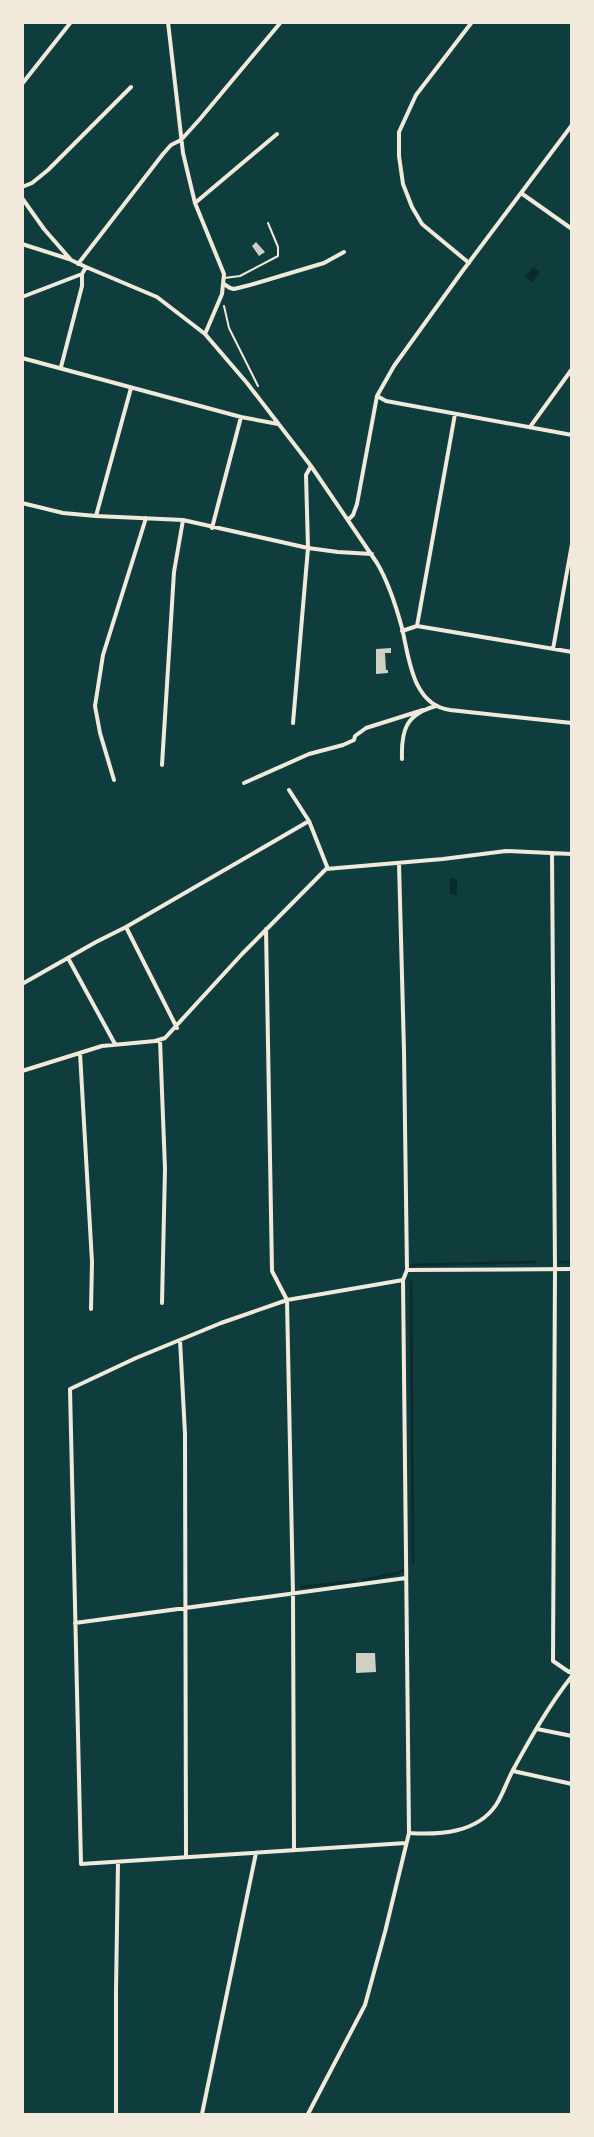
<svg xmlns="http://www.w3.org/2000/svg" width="594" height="2137" viewBox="0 0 594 2137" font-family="Lato,sans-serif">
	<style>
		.water { fill: #0a2a2b }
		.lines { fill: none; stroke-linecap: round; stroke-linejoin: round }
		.stream { stroke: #0a2a2b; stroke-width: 2.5 }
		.building { fill: #cfcfc3 }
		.path { stroke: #f1e9da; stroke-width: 2 }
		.service { stroke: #f1e9da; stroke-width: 2 }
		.minor { stroke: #f1e9da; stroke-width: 4 }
	</style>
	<rect width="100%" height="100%" fill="#0f3d3e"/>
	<!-- water -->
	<path class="water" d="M533 267 540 272 532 282 525 277Z
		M450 878 457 879V895L450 894Z"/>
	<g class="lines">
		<!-- stream -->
		<path class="stream" d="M560 1262H572
			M412 1265 535 1262
			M411 1282 413 1562
			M364 1580 398 1573 403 1570
			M301 1587 355 1581"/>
	</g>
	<!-- building -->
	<path class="building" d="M256 242 265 252 259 256 252 246Z
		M391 648V653H385L386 670H388V673L376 674V649Z
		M356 1653H375L376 1672 356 1673Z"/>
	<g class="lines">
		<!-- path -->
		<path class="path" d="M224 306 229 328 258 386"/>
		<!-- service -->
		<path class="service" d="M224 278 240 276 278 256V247L268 223"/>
		<!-- minor -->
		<path class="minor" d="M168 22 183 153 195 203 224 274 222 294 205 334
			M22 84 71 22
			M22 187 32 183 48 170 131 87
			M521 193 572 229
			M22 198 44 229 71 260 86 267 157 297 205 334 247 383 311 466 377 563C389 583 396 606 402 628 409 657 412 705 450 710L572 723
			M195 203 277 134
			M22 244 69 259
			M469 263 422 224 412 207 403 184 399 156V132L416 95 472 22
			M78 264 163 154 171 145 181 140 200 119 281 22
			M224 284 230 288 234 289 250 285 324 263 344 252
			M22 297 82 274 86 267
			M22 358 241 417 278 424
			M61 367 82 286V274
			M377 396 386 401 572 435
			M530 427 572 369
			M22 503 63 513 96 516 183 520 308 548 338 552 372 554
			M96 516 131 388
			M348 520 353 515 357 504 377 396 394 366 461 273 572 125
			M212 528 241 417
			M417 626 455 414
			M402 631 417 626 572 652
			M553 649 572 544
			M293 723 308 548 306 475 311 466
			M402 759C401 730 406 714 436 706
			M162 765 174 572 183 520
			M114 780 100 733 95 706 103 655 146 518
			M244 783 309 754 343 745 354 740 355 736 366 728 423 710
			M289 790 309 821 328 869
			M552 853 555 1269 553 1661 569 1672 572 1671
			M126 927 177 1028
			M266 929 272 1271 287 1300 293 1594 294 1850
			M68 958 115 1044
			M22 984 96 942 126 927 309 821
			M160 1040 165 1169 162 1303
			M80 1053 92 1262 91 1309
			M22 1071 102 1046 155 1041 165 1038 242 954 326 869 443 859 506 851 572 854
			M407 1270 572 1269
			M403 1280 287 1300 221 1323 136 1358 70 1389 81 1864 406 1843
			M180 1340 185 1434 186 1856
			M75 1623 406 1578
			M537 1729 572 1736
			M513 1771 572 1784
			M409 1833C440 1835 477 1833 496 1805 503 1794 507 1781 513 1770 530 1739 549 1705 572 1676
			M116 2114V1991L118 1862
			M202 2114 256 1853
			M308 2114 365 2005 385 1932 409 1833 403 1280 407 1270 404 1051 399 863"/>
	</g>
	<!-- border -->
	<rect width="594" height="2137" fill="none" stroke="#f1e9da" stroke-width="48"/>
</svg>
